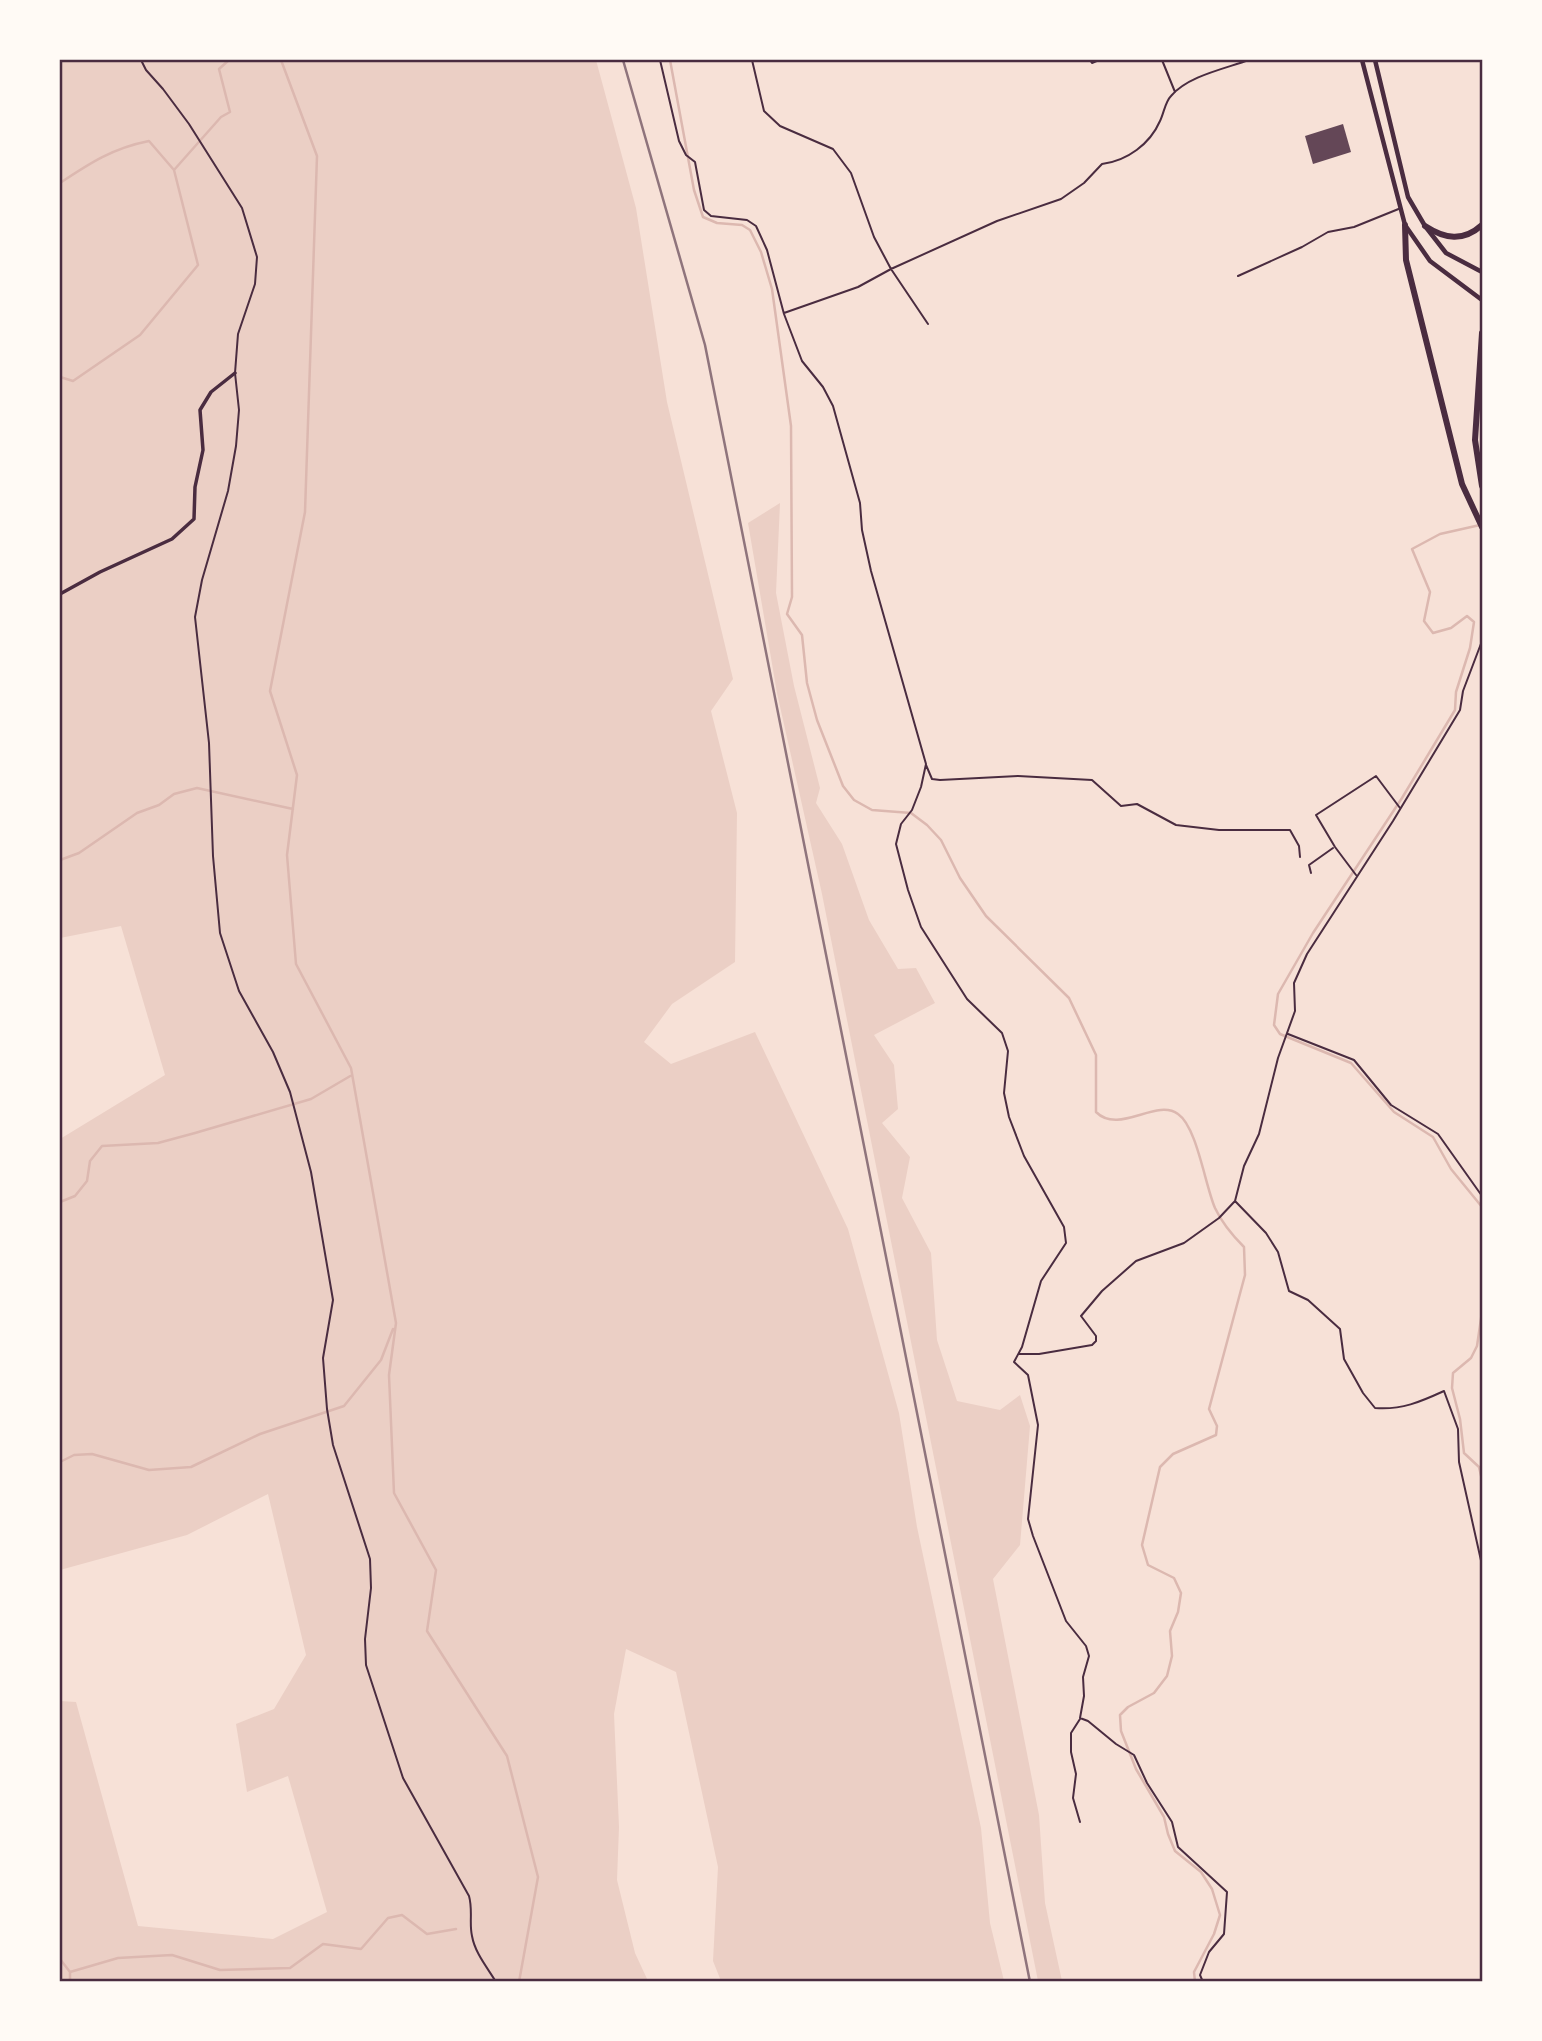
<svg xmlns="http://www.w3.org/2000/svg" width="1542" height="2041" viewBox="0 0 1542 2041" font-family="Mulish,sans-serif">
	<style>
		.green { fill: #ebcfc5 }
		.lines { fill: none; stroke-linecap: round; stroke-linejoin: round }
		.stream { stroke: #dcb8b0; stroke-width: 2.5 }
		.building { fill: #644757 }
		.service { stroke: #4a2c40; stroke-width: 2 }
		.minor { stroke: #4a2c40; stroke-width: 3.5 }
		.tertiary { stroke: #4a2c40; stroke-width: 4.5 }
		.primary { stroke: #4a2c40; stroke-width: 6 }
		.rail { stroke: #8f747c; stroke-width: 2.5 }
		.neatline { fill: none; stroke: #4a2c40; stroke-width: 2.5 }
	</style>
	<rect width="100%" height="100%" fill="#f7e1d7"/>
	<!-- green -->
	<path class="green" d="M60 60H596L636 208 667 402 733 679 711 711 737 813 735 962 672 1004 644 1042 671 1064 755 1032 848 1229 899 1413 917 1527 981 1828 990 1923 1004 1981H721L713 1961 718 1867 676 1672 626 1649 614 1714 619 1827 617 1880 635 1953 648 1981H60V1701L76 1702 138 1926 273 1939 327 1912 288 1776 247 1792 236 1724 274 1709 306 1655 268 1494 187 1535 60 1570V1139L165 1075 121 926 60 938Z
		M780 503 776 593 794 686 820 788 816 803 842 844 869 920 898 969 916 968 935 1003 874 1035 894 1065 898 1109 882 1123 910 1157 902 1198 931 1253 937 1340 957 1401 1000 1410 1020 1395 1030 1426 1020 1545 993 1579 1039 1815 1045 1903 1062 1981H1038L822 894 777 693 748 523Z"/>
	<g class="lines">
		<!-- stream -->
		<path class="stream" d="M281 60 317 156 305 512 270 691 297 775 287 855 296 964 351 1068 396 1323 389 1375 394 1493 436 1570 427 1631 507 1756 538 1877 519 1982
			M670 60 694 190 703 217 717 223 742 225 750 230 761 252 772 289 791 426 792 597 787 614 802 635 807 683 817 720 843 786 854 800 872 810 911 813 927 825 941 840 960 878 986 916 1069 998 1096 1055V1112C1119 1135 1156 1098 1178 1114 1197 1127 1205 1185 1215 1208 1222 1223 1232 1235 1244 1247L1245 1275 1209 1409 1217 1426 1216 1435 1173 1454 1160 1467 1142 1545 1148 1565 1174 1578 1181 1593 1178 1612 1170 1631 1172 1656 1167 1676 1154 1693 1128 1707 1120 1715 1121 1731 1136 1769 1164 1817 1168 1834 1175 1851 1201 1872 1212 1889 1220 1915 1214 1934 1194 1972 1195 1982
			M60 183C90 163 113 148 149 141L174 170
			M60 377 73 381 140 335 198 265 174 170 221 117 230 112 219 69 229 60
			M1480 525 1440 534 1412 549 1430 592 1424 621 1433 633 1451 628 1467 616 1474 622 1470 648 1456 692 1455 710 1402 798 1313 933 1278 994 1274 1025 1280 1034 1351 1063 1394 1112 1433 1137 1451 1169 1482 1207
			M60 860 79 853 137 813 159 805 174 794 197 788 293 809
			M60 1202 75 1196 87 1181 90 1161 102 1146 158 1143 195 1133 311 1099 352 1075
			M1482 1312 1477 1346 1471 1358 1453 1373 1452 1388 1460 1419 1464 1453 1479 1467 1482 1480
			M60 1462 74 1455 92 1454 149 1470 191 1467 260 1434 344 1406 381 1360 393 1329
			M1482 1516V1537
			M60 1959 70 1972V1982
			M70 1972 118 1958 172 1955 220 1970 290 1968 323 1944 361 1949 388 1918 402 1915 427 1934 456 1929"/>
	</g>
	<!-- building -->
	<path class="building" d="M1343 124 1351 152 1313 164 1305 136Z"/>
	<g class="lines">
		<!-- service -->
		<path class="service" d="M141 60 146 70 163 89 189 124 242 208 257 257 255 284 238 334 235 373 239 410 236 446 228 491 202 580 195 617 209 743 213 856 220 933 239 991 273 1052 290 1092 311 1172 333 1300 323 1358 327 1409 333 1445 370 1559 371 1588 365 1639 366 1665 403 1778 469 1896C473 1910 469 1923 472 1936 475 1953 487 1967 496 1982
			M660 60 679 141 686 155 695 162 704 210 711 216 747 220 756 226 767 250 784 314 802 361 823 387 833 406 860 503 862 530 871 571 926 764 921 787 912 810 901 824 896 844 908 890 921 927 967 999 1002 1033 1008 1051 1004 1093 1009 1117 1024 1156 1064 1227 1066 1243 1041 1281 1022 1347 1014 1362 1028 1375 1038 1425 1028 1519 1033 1536 1066 1621 1086 1646 1089 1656 1083 1677 1084 1696 1080 1718 1088 1721 1116 1744 1134 1755 1147 1783 1172 1822 1178 1847 1227 1892 1224 1934 1209 1952 1200 1975 1203 1982
			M752 60 764 111 780 126 833 149 851 173 874 237 891 269 928 324
			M1090 60 1092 63 1099 60
			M1162 60 1175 92
			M1238 276 1302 247 1328 232 1354 227 1401 208
			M784 313 858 287 891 269 997 221 1061 199 1084 183 1102 164C1127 161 1150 144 1160 121 1164 113 1165 102 1171 96 1188 76 1224 69 1249 60
			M926 765 932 779 940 780 1018 776 1092 780 1121 806 1137 804 1176 825 1219 830H1290L1299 846 1300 857
			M1311 873 1309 865 1333 848
			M1356 875 1335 847 1316 815 1376 776 1400 808
			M1288 1034 1354 1060 1391 1105 1438 1134 1482 1196
			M1235 1201 1266 1233 1278 1252 1289 1291 1308 1300 1340 1329 1344 1359 1363 1393 1375 1408C1402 1410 1420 1402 1444 1391L1458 1429 1459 1462 1482 1565
			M1019 1354H1039L1092 1345 1096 1341V1336L1081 1316 1102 1291 1136 1261 1184 1243 1219 1218 1235 1201 1244 1166 1259 1134 1278 1058 1295 1011 1294 983 1307 954 1393 821 1460 710 1463 691 1482 641
			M1080 1719 1071 1733V1752L1076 1774 1073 1798 1080 1822"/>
		<!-- minor -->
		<path class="minor" d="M60 594 100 572 172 539 194 519 195 487 203 450 200 410 211 392 235 373"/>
		<!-- tertiary -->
		<path class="tertiary" d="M1362 60 1405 225 1430 261 1482 300
			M1375 60 1408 197 1425 226 1446 253 1482 272"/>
		<!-- primary -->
		<path class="primary" d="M1405 225 1406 260 1462 484 1482 527
			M1425 226C1445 239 1463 242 1482 225
			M1482 333 1475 440 1482 486"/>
		<!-- rail -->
		<path class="rail" d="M623 60 705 345 1030 1982"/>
	</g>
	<!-- border -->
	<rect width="1542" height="2041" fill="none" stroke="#fffaf5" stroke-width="122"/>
	<rect x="61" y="61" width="1420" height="1919" class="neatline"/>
</svg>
